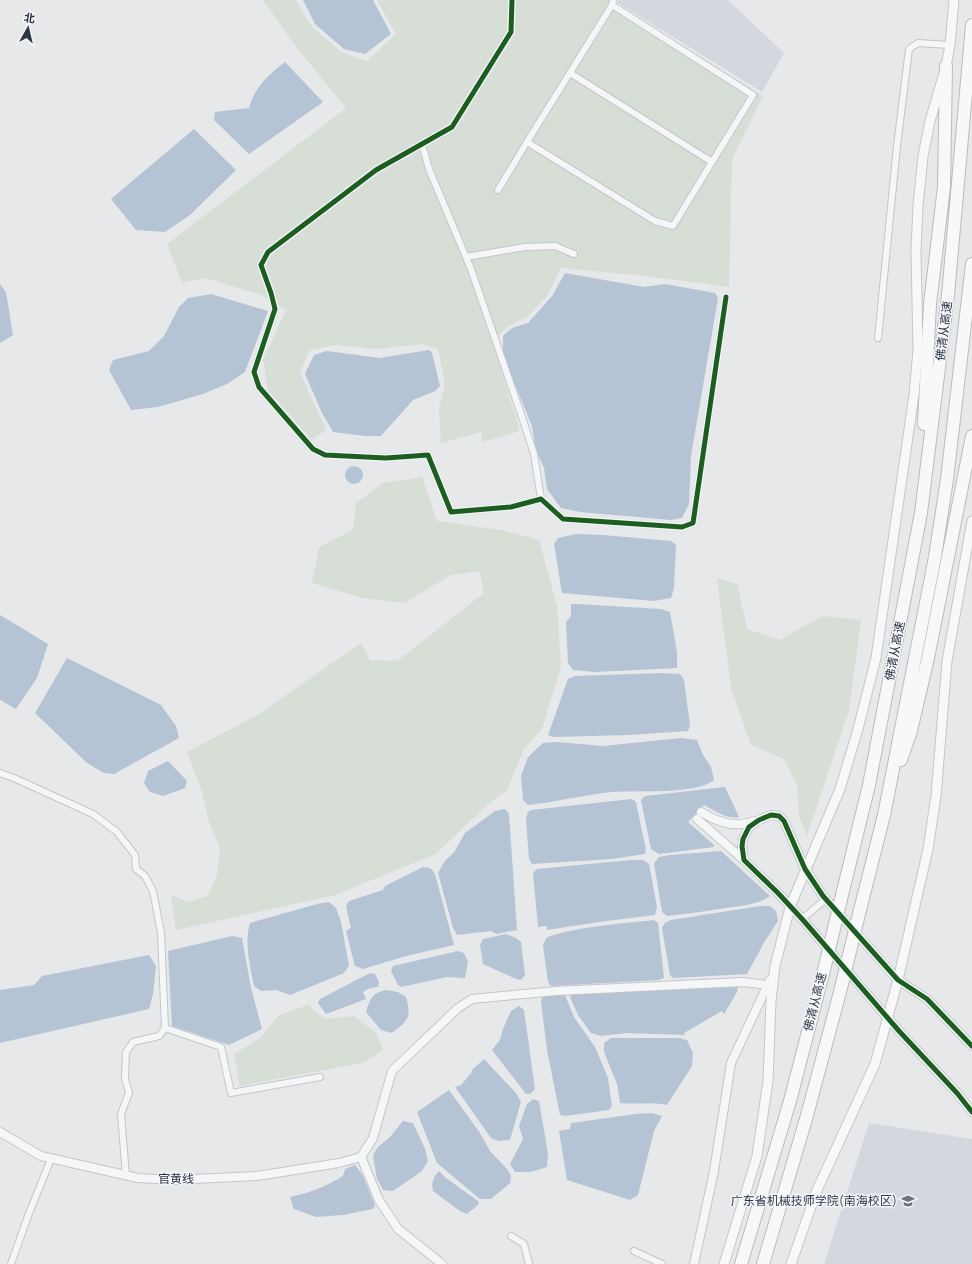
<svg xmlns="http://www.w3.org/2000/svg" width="972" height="1264" viewBox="0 0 972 1264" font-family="Manrope,'Noto Sans SC',sans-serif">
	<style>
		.built { fill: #d4d7dd }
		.green { fill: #d6ded6 }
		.water { fill: #b4c4d5 }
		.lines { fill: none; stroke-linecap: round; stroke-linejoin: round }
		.minor-casing { stroke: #c4c6c8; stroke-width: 8 }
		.tertiary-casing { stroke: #c4c6c8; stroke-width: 10 }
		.secondary-casing { stroke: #c4c6c8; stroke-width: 11 }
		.motorway-casing { stroke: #b8bbbf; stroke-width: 14 }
		.minor { stroke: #f5f6f7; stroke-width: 6 }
		.tertiary { stroke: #f5f6f7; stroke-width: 8 }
		.secondary { stroke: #f8f8f8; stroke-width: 9 }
		.motorway { stroke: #f8f8f8; stroke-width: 12 }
		.motorway-bridge-casing { stroke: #b8bbbf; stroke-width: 14; stroke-linecap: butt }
		.motorway-bridge { stroke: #f8f8f8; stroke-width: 12 }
		.cycleway-casing { stroke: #f4f6f9; stroke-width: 8 }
		.cycleway { stroke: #1b5e20; stroke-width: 5 }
		.labels { text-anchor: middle; stroke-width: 3; stroke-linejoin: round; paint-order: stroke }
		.street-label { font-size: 12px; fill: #2b3445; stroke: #f4f6f9 }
		.poi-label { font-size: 12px; fill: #2b3445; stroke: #f4f6f9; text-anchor: end }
	</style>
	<rect width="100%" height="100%" fill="#e6e8ea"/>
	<!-- built -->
	<path class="built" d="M618 0H728L784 53 762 92 618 3Z
		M869 1123 972 1139V1264H824Z"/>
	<!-- green -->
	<path class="green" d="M263 0H296L312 27 341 52 367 61 396 34 377 0H616V4L763 96 732 159 729 287 645 276 561 268 547 296 526 318 512 324 492 340 520 431 483 442 481 432 441 443 439 409 445 385 438 349 422 344 377 349 336 345 310 350 300 372 326 430 312 440 268 391 263 360 286 310 261 295 206 278 182 283 167 244 346 108 297 48Z
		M422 477 437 521 501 530 539 540 557 606 561 666 542 729 524 749 507 790 486 806 436 854 335 895 176 930 171 895 188 902 207 896 217 876 220 848 209 822 201 789 187 752 256 716 361 643 370 660 397 661 484 593 479 571 451 575 404 603 362 598 312 583 319 547 353 530 356 503 383 483Z
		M717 578 737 584 747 629 780 640 822 616 861 620 849 710 807 836 799 816 797 785 784 759 751 745 731 688Z
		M308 1005 325 1019 354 1016 376 1033 383 1050 362 1063 240 1086 234 1054 260 1038 279 1015Z"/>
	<!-- water -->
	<path class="water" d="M303 0H373L391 34 365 54 344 49 315 24Z
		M285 62 323 102 249 154 214 120 215 112 249 108C254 88 269 74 285 62Z
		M194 129 236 170 190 215 165 232 136 230 111 199Z
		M565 273 644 287 665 284 715 293 718 298 691 456 689 504 682 518 671 520 580 512 561 508 547 489 544 468 536 450 532 426 503 356V336L512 328 528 323 552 296Z
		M0 284 6 292 13 335 0 343Z
		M211 294 268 311 245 372 227 384 203 394 158 407 131 410 109 370 113 360 149 351 164 336 179 307 188 298Z
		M429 350 432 353 440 386 435 391 413 400 381 436H365L333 432 322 413 305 374 314 355 327 351 380 358Z
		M345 475a9 9 0 1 1 18 0a9 9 0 1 1-18 0Z
		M576 534 603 535 671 541 676 545 674 588 671 598 654 601 562 593 554 544 558 538Z
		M571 604H576L661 609 670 612 677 652V668L595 672 573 670 568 663 566 622 571 616Z
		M0 615 48 644 37 678 16 709 0 700Z
		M67 658 161 705 176 726 179 738 114 774 104 773 87 763 35 713Z
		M661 673 680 674 684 680 690 726 688 731 629 735 553 737 548 735 568 679 575 676Z
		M681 738 697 740 703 755 711 767 714 780C696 795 637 790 612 792 584 795 556 802 528 805L523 800 521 776 528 757 543 743 557 742 603 746Z
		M168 761 187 781 185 788 163 796 150 792 144 783 148 771Z
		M725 787 739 817C727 820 714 810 704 805L688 822 714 845V847L659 854 651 849 641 800 645 796Z
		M632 799 636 802 646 850 645 854 612 859 532 864 529 859 526 819 528 812 531 810Z
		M505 809 509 814 517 930 496 934 491 931 457 935 453 928 438 873 444 862 455 851 465 833 495 811Z
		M721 851 770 896C757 905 741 906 726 908 706 911 687 914 667 916L662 912 654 863 659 857 670 855Z
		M631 860H643L649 864 657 907 655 915 606 921 547 930V926L538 927 533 873 537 869Z
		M423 867 430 868 435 874 454 945 406 956 363 969 355 966 346 931 351 928 346 906 349 901 383 890 385 886Z
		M329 902 336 908 341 922 349 966 344 973 290 995 276 990 261 991 254 986C250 966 244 942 250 923L317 904Z
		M760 906H770L776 911 778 921 765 941 747 974 673 978 670 975 662 928 665 923 671 920Z
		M654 920 658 923 664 978 659 980 551 986 548 982 543 945 547 937C581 926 619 924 654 920Z
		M506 934 516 938 521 942 525 975 521 980 516 979 483 964 480 945 483 939Z
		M232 936 242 938 251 988 262 1029 229 1045 172 1026 168 951Z
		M458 951 464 953 468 962 465 978 447 977 401 987 398 985 391 971 393 966Z
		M149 955 156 966 153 994 149 1009 0 1043V990L34 985 42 976Z
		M370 973 375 974 379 982 378 987 370 988 363 992 366 999 326 1014 318 1003 320 999Z
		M738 985 737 992 724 1014 722 1011 684 1033 685 1035 626 1033 601 1036 591 1033 578 1015 570 997 574 992Z
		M386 990 398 992 406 997C412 1018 408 1020 392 1033L381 1030 366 1012C370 999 372 993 386 990Z
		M562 993 565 995 574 1017 595 1047 608 1078 612 1106 609 1110 565 1116 560 1115 547 1050 541 1001 543 995Z
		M519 1006 524 1010 535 1089 530 1094H526L492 1050 500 1040 503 1029 511 1011Z
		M611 1038H680L687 1040 693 1053 692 1066 667 1105C651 1101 636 1105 620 1103L617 1084 604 1052V1043Z
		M484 1059 516 1093 521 1102 510 1140 499 1141 491 1138 455 1087 461 1085 472 1072V1070Z
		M449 1090 480 1133 490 1151 507 1169 511 1176 510 1183 491 1199H480L437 1163 417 1112Z
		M533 1099 539 1101 548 1154 547 1167 531 1172H515L510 1164 523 1139 519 1126 527 1104Z
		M651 1113 662 1116 654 1131 638 1195 630 1200 567 1180 559 1131 570 1129 571 1123 636 1114Z
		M403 1121 413 1123 425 1149 428 1161 422 1171 393 1191 383 1190 377 1179 373 1155 378 1147 390 1137Z
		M355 1165 362 1174 375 1205 373 1209 343 1215 316 1217 294 1209 290 1197C312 1192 325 1187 343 1176L345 1169Z
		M439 1171 446 1178 478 1201 479 1204 467 1214 460 1211 433 1191C431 1183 433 1177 439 1171Z"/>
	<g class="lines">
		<!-- minor casing -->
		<g class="minor-casing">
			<path id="minor" d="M512 0 511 32 452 127 376 170 268 252 261 265 271 293 275 309 254 372 259 387 313 449 325 455 386 458 428 455 451 512 511 507 541 499 563 519 682 527 693 523 726 297
				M570 73 712 162
				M527 142 655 221 673 226 753 95 612 5 613 0
				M422 144 429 169 471 269 523 420 534 454 541 499
				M498 190 527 142 612 5
				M466 257 525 247 555 246 574 254
				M878 338 897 146 909 49 918 43 950 45
				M0 773 14 778 93 814 117 832 135 855 136 869 145 876 153 891 161 933 165 1028 159 1036 133 1042 126 1052 125 1079 129 1093 121 1114 126 1176
				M802 919 826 899
				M165 1028 221 1047 231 1093 320 1077
				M511 1236 524 1244 529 1264
				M634 1251 662 1264
				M11 1264 28 1216 51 1159"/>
		</g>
		<!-- tertiary casing -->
		<g class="tertiary-casing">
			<path id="tertiary" d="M701 812C717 822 735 829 754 821
				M697 819 744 860
				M972 1046 927 999 898 980 823 896 805 869 784 821 779 816 771 815 759 820 749 827 743 839 742 846 744 860 778 893 803 920 899 1031 957 1093 972 1112
				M0 1132 41 1156 138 1178 174 1180 257 1176 339 1163 361 1157
				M361 1157 373 1138 392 1071 458 1008 472 999 556 991 742 982 768 985
				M361 1157 379 1200 398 1229 442 1264
				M694 1264 714 1171 731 1063 770 980"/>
		</g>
		<!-- secondary casing -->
		<g class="secondary-casing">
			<path id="secondary" d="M724 1264 757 1156 768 1081 771 1001 775 966 790 907 840 789 858 729 876 658 914 395 918 350 916 250 918 206 923 156 930 121 946 66 950 45 954 0
				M791 1264 817 1190 875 1064 898 980 928 849 936 796 947 661 972 521"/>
		</g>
		<!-- motorway casing -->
		<g class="motorway-casing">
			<path id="motorway" d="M924 424 930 304 944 187 946 66
				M901 760 911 731 928 658 972 436
				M843 891 869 785 921 513 948 295 972 25
				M860 910 884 815 935 557 947 479 972 264
				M741 1264 790 1101 823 974
				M763 1264 806 1119 840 992"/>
		</g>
		<!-- minor -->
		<use href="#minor" class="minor"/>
		<!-- tertiary -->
		<use href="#tertiary" class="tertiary"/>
		<!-- secondary -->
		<use href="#secondary" class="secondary"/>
		<!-- motorway -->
		<use href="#motorway" class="motorway"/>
		<!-- motorway-bridge casing -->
		<g class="motorway-bridge-casing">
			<path id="motorway-bridge" d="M823 974 843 891
				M840 992 860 910"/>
		</g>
		<!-- motorway-bridge -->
		<use href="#motorway-bridge" class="motorway-bridge"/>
		<!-- cycleway casing -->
		<g class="cycleway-casing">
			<path id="cycleway" d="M512 0 511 32 452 127 376 170 268 252 261 265 271 293 275 309 254 372 259 387 313 449 325 455 386 458 428 455 451 512 511 507 541 499 563 519 682 527 693 523 726 297
				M972 1046 927 999 898 980 823 896 805 869 784 821 779 816 771 815 759 820 749 827 743 839 742 846 744 860 778 893 803 920 899 1031 957 1093 972 1112"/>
		</g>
		<!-- cycleway -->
		<use href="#cycleway" class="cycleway"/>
	</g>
	<!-- icons -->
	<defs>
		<g id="university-bare" transform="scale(1.08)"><path d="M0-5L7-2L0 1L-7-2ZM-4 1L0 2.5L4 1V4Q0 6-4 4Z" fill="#6c737f" stroke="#f4f6f9" stroke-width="2.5" paint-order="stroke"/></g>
	</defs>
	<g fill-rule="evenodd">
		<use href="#university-bare" x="908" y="1201"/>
	</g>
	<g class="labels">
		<!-- street labels -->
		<g class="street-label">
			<text transform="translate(944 331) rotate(-83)" y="4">佛清从高速</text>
			<text transform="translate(895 651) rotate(-79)" y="4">佛清从高速</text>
			<text transform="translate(815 1002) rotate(-76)" y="4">佛清从高速</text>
			<text x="176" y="1183">官黄线</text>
		</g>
		<!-- poi labels -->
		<g class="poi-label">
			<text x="897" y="1205">广东省机械技师学院(南海校区)</text>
		</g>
	</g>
	<!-- north arrow -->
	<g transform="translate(28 28) rotate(8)" stroke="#f4f6f9" stroke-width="3" paint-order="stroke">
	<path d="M0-3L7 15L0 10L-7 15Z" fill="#2b3445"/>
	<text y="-6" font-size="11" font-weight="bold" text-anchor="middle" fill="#2b3445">北</text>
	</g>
</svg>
